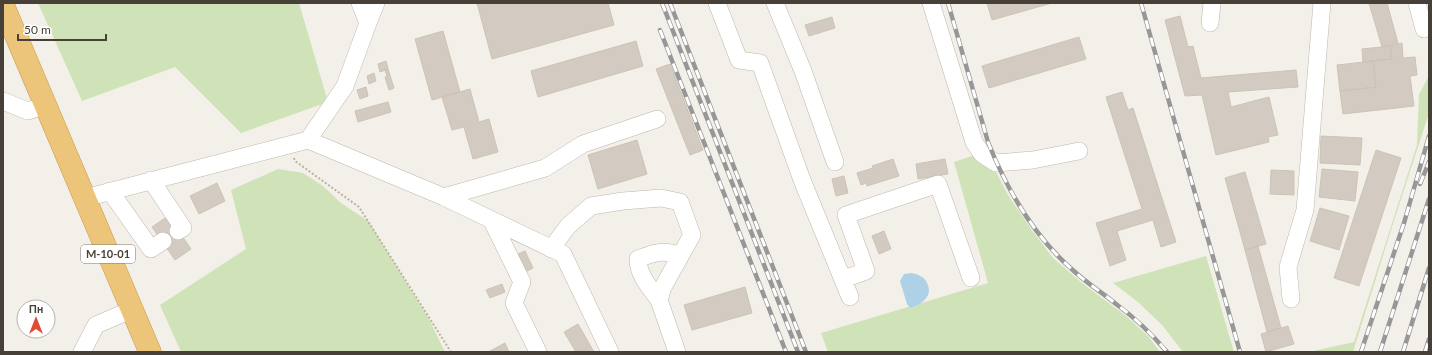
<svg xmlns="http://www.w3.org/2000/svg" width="1432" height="355" viewBox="0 0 1432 355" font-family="Lato,sans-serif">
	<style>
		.green { fill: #d0e2b8 }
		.water { fill: #aed1e8 }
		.building { fill: #d3cbc1; stroke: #cdc3b5 }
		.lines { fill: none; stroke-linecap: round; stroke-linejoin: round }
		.minor-casing { stroke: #bdb7ad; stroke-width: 18 }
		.highway-casing { stroke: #ca9a4c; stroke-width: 23 }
		.path { stroke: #bdb2a0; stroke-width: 2; stroke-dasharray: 2 2; stroke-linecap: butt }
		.minor { stroke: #fff; stroke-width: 17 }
		.highway { stroke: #ecc57b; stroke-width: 22 }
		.rail-casing { stroke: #979797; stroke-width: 4.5 }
		.rail { stroke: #fff; stroke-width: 3; stroke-dasharray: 9; stroke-linecap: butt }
		.labels { text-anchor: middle; stroke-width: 3.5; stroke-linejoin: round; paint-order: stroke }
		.shield { fill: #fff; stroke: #7e7974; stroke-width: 1 }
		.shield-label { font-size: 11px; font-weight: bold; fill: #464039 }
	</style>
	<rect width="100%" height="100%" fill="#f3f0ea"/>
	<!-- green -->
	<path class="green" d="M38 3H299L328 102 241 133 175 67 82 101Z
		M1429 76V113L1392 227 1353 352H1309L1354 342 1417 145 1419 94Z
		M975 155 996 172 1008 195 1031 229 1053 258 1082 283 1126 316 1149 337 1160 352H828L821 333 988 283 954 162Z
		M278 169 303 173 323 186 341 203 368 221 429 319 445 352H181L160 305 246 249 231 190Z
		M1206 256 1234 352H1183L1162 325 1138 302 1113 283Z"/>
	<!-- water -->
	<path class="water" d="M911 273C914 274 918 274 920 276 923 277 926 280 927 283 934 296 921 305 910 308L907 304 900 281 904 274Z"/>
	<!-- building -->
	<path class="building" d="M477 3H608L614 25 492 59Z
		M987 3H1052L992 20Z
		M1369 3H1387L1398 43 1382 47Z
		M1180 16 1188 47 1193 46 1201 78 1296 70 1298 87 1228 92 1231 107 1269 97 1278 135 1268 137 1269 142 1216 155 1202 95 1185 96 1165 20Z
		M832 17 835 28 809 36 805 25Z
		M443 31 460 92 432 100 415 39Z
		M1079 37 1086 59 989 88 982 66Z
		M636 41 643 66 538 97 531 71Z
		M1402 43 1403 58 1415 57 1417 75 1410 76 1414 106 1343 114 1340 91 1376 87 1373 61 1392 59 1390 46Z
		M1390 46 1392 59 1363 62 1362 49Z
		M386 61 388 69 380 72 378 64Z
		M1373 61 1376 87 1340 91 1337 65Z
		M670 64 703 150 690 155 656 69Z
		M388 69 394 88 389 90 385 77 387 76 385 70Z
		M374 73 376 81 369 84 367 76Z
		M366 87 368 96 360 99 357 90Z
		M470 89 479 122 489 119 498 152 473 159 464 127 452 130 442 97Z
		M1122 92 1128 110 1133 108 1176 242 1161 247 1153 220 1117 231 1126 260 1110 266 1096 223 1142 209 1106 97Z
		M388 102 391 112 358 122 355 111Z
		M1321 136 1362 138 1360 165 1320 163Z
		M637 140 647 174 598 189 588 155Z
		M1376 150 1401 158 1359 286 1334 278Z
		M893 159 899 176 867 186 866 183 861 185 857 173 873 168 872 166Z
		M945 159 948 174 918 179 916 164Z
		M1322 169 1358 172 1355 201 1319 197Z
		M1271 170 1294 171V195L1270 194Z
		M1245 172 1266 244 1245 250 1225 178Z
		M844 176 848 193 836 196 832 179Z
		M217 183 225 201 199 214 190 196Z
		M1320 208 1349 216 1339 250 1310 241Z
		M168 216 191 249 175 260 152 227Z
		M884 231 891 249 879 254 872 236Z
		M1258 246 1281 328 1267 332 1245 250Z
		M525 251 533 268 525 272 516 255Z
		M502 284 505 292 490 298 486 290Z
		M745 287 752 313 692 330 684 305Z
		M578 324 594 352H576L564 332Z
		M1288 326 1294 344 1266 352 1261 334Z
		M505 343 509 352H488Z"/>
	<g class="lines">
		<!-- minor casing -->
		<g class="minor-casing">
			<path id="minor" d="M360 3 368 23
				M717 3 739 60 760 63 802 180 850 297
				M775 3 803 71 835 162
				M931 3 974 142 982 154 996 163 1033 160 1079 151
				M1417 3 1424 29
				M1210 23 1212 3
				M3 101 28 111 46 105
				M308 140 345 86 368 23 376 3
				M151 180 183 228 178 231
				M110 191 151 249 163 241
				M444 197 545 168 583 144 657 119
				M85 198 308 140 444 197 563 254 610 352
				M492 221 522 282 514 303 538 352
				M551 249 568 226 591 206 623 201 661 198 680 202 692 235 663 287 659 300 677 352
				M844 279 866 271 846 215 938 184 971 278
				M1291 299 1288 267 1305 210 1322 3
				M659 300C650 288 638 275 638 259 653 253 664 249 680 256
				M82 352 96 325 131 310"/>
		</g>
		<!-- highway casing -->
		<g class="highway-casing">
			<path id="highway" d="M3 5 150 352"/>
		</g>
		<!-- path -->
		<path class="path" d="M294 158 295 161 359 207 451 352"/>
		<!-- minor -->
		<use href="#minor" class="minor"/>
		<!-- highway -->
		<use href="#highway" class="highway"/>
		<!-- rail casing -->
		<g class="rail-casing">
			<path id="rail" d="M662 3 798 352
				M670 3 806 352
				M948 3 988 142C1007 190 1035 238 1075 272 1088 284 1103 293 1116 304 1135 318 1152 334 1167 352
				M1141 3 1240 352
				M660 30 786 352
				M1420 184 1429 162
				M1361 352 1404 223 1429 136
				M1380 352 1429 199
				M1403 352 1429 268
				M1425 352 1429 339"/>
		</g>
		<!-- rail -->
		<use href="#rail" class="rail"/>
	</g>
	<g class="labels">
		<!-- shield labels -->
		<rect class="shield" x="81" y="245" width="54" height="18" rx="3"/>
		<g class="shield-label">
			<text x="108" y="258">М-10-01</text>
		</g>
	</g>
	<!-- border -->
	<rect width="1432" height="355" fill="none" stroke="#464039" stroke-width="8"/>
	<!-- north arrow -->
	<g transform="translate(36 319)"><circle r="19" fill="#ffffff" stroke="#b5b3b0"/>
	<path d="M0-3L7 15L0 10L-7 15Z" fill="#df4b34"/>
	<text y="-6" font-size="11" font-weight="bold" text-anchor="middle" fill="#464039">Пн</text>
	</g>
	<!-- scale -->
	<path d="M18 34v6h88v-6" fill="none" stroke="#464039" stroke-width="2"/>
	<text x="24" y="34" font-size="12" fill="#464039" stroke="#ffffff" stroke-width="3" paint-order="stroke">50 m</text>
</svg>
